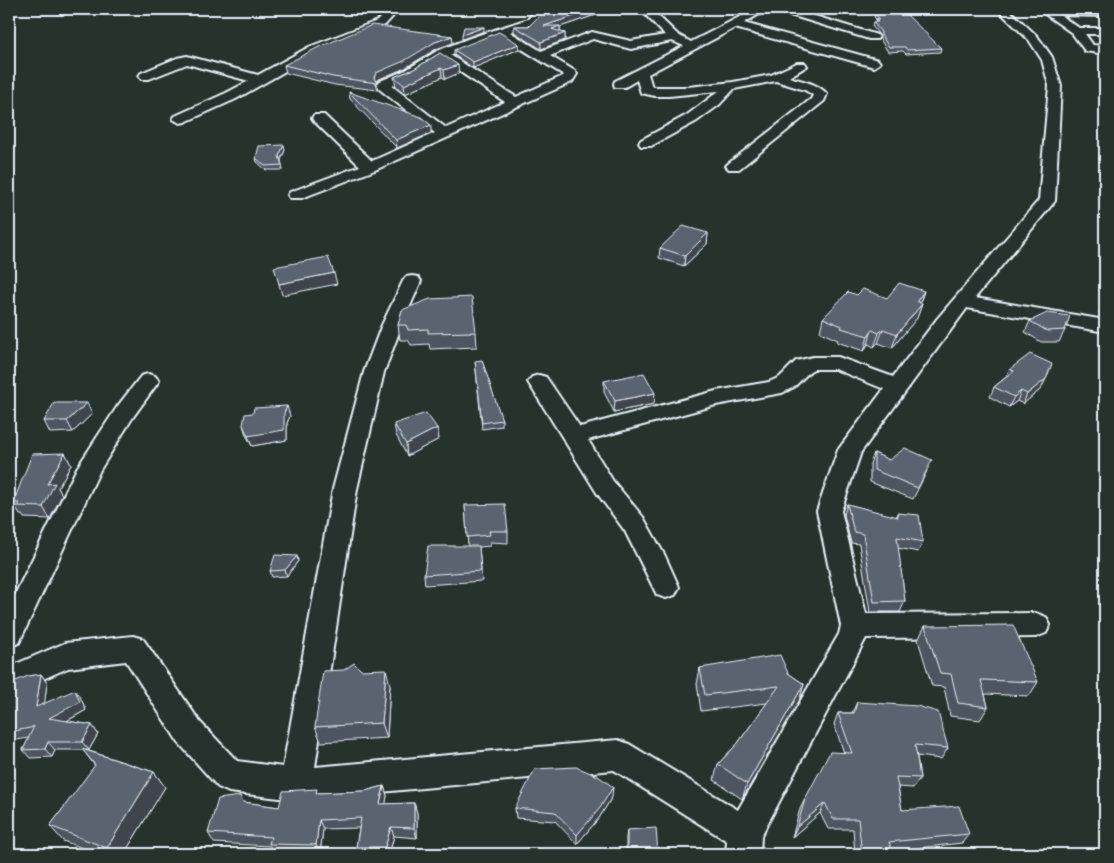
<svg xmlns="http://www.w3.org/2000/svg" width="1114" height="863" viewBox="0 0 1114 863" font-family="'Patrick Hand',sans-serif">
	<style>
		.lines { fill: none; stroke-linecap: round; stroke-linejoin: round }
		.minor-casing { stroke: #e8f1f8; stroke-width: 4 }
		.minor { fill: #26332d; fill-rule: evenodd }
		.wall { fill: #4d5560; stroke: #e8f1f8 }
		.shaded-wall { fill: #3f454e; stroke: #e8f1f8 }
		.building { fill: #5a6370; stroke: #e8f1f8 }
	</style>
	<rect width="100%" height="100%" fill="#26332d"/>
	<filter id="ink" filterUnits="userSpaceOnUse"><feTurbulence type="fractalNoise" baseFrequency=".02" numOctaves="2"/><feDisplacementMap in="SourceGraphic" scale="10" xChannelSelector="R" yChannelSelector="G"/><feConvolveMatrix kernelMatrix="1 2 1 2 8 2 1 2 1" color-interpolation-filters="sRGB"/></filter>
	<g filter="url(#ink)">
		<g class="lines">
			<!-- minor casing -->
			<g class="minor-casing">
				<path id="minor" d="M367 9H382L394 15 385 25 317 53 236 99 185 122 180 123 173 119 175 116 226 93 249 81 187 64 149 79H141L139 76 141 73 177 58 187 56 258 75 309 47 377 21 382 16 368 11Z
					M538 9H549L536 23 510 32 541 51 592 32 631 41 665 35 640 9H651L678 35 691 42 755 9H768L744 23 878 60 880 63 874 67 735 28 648 74 652 87H688L733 82 771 75 797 63H805L807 66 789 77C802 81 817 83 827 94L824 101 739 169H729L726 166 729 163 811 99 813 95 805 90 776 81 734 89 719 105 697 121 651 146H641L639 143 641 140 687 115 719 91 669 96H655L641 93 637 80 625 87H615L614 84 615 81 684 46 672 41 631 49 593 39 550 56 575 71 577 74 572 82 375 170 302 198H290L288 195 290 192 360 166 314 121 312 118 314 115H324L372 161 435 133 378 88 377 85 378 82 406 70 437 51 470 38 528 19ZM499 35 564 75 563 76 516 97 450 55ZM441 59 505 102 446 128 392 86 414 76Z
					M776 9H792L877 35 879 37 877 39H869L777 11Z
					M997 9H1008L1037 36 1052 57 1061 86 1055 201 975 298 1105 320V332L967 308 861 452 841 511 866 614 1036 613 1046 617 1050 625 1046 633 1036 637 866 638 761 836 760 854H726L727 841 614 770 296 800 229 792 218 787 178 742 126 661 68 668 9 694V667L65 643 133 636 143 639 200 722 237 761 283 767 333 489 364 372 381 327 403 281 406 277 412 276 418 277 421 281 401 327 384 372 357 489 315 767 618 740 629 744 738 810 839 634 841 626 817 511 838 450 884 389 835 369H814L810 371 794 387 782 393 716 405 588 440 613 481 643 517 665 556 679 587 675 595 666 598 657 595 625 531 597 493 528 382 532 377 539 375 546 377 580 427 716 391 769 382 780 377 796 361 813 357H838L893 377 937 319 1039 200 1049 86 1042 60 1029 40Z
					M1038 9 1105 10V16L1060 15 1079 28H1105V34H1085L1093 45 1105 46V54L1085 51 1072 33Z
					M148 374 155 376 159 381 133 417 100 470 19 643 9 647V607L77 468 117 407 141 376Z"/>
			</g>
			<!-- minor -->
			<use href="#minor" class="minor"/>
		</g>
		<!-- wall -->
		<path class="wall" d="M546 9H613L560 27V32L565 33V40L541 49 514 32V26H529Z
			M875 13 941 48 940 52 906 54 903 51 888 52 880 39V36L872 26 873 22H875L876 19 874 17Z
			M452 36 453 43 436 49 405 68 377 80 376 82 378 90 335 85 286 73 284 65Z
			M519 44V49L473 68 454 55V50Z
			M440 53 459 73 445 79 442 77 405 94 396 86 394 77 414 69Z
			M349 92 431 133 397 148 350 99Z
			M285 150 281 160 283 170H266L257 162 256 158Z
			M708 233 707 244 684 266 659 258 660 248Z
			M924 291 920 303 922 304 917 318 892 348 878 343 874 347 868 344 864 351 837 342 838 340 820 332 823 318 887 298Z
			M1105 302V315L1099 313Z
			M402 310 476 332 477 347 430 349 429 344 411 345 408 340H400L398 325Z
			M1030 321 1065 330 1059 342H1041L1025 332Z
			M475 361 502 420V426L482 429Z
			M1010 369 1041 389 1023 404 1017 401 1009 407 990 397 994 387 1006 377Z
			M604 381 654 404 614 412 604 392Z
			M92 414 73 432 50 433 44 421Z
			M290 416 287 423V440L252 446 246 435 243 425Z
			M394 424 437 428 439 439 407 456 396 435Z
			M65 453 71 465 58 488 62 495 50 519 24 518 22 515H20L13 503Z
			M874 453 889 460 927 471 913 499 870 482V464Z
			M847 504 896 517 897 513 923 542 918 552 898 548 905 601 900 612H870L859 544 851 543 844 515Z
			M465 505 508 531V543L490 542V546L479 547 482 581 425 585 424 575 468 546Z
			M297 556 298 561 287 576 272 577 270 571Z
			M925 626 1038 682 1029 696 985 694 988 707 980 720 950 716 944 687 932 686 918 640Z
			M700 668 788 673 804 684 799 701 742 799 714 780 718 764 738 743 767 703 701 711 697 684Z
			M41 674 47 683 44 704 81 699 86 710 67 721 92 725 98 734 89 750H86L154 772 165 787 124 854H100L63 841 50 826 95 766 83 750H55L52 757 30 758 23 750 29 738 9 741V689L12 690Z
			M390 685 387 738 321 742 315 727Z
			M857 702 948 748 941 759 917 756 920 778 913 788 898 787 902 810 969 834 962 843 892 851 893 854H855L853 829H828L820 813 792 837 800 809 805 799 844 753 834 724 838 713H852Z
			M384 786 387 796 385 804 414 803 417 813V838L394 836 389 854H359L356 847 359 828 323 829 320 854H274L270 846 214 843 208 833 243 802 279 807 318 793 365 791Z
			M612 797 599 818 577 844 555 821 516 818 515 808Z
			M627 830 658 854H626V838Z"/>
		<!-- shaded-wall -->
		<path class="shaded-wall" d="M595 9H613L560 27V33L544 26Z
			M484 27V31L462 39V35Z
			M565 33V40L541 49V42Z
			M452 36 453 43 436 49 405 68 377 80 376 83 374 78 376 73 435 42Z
			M519 44V49L473 68V62Z
			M458 65 459 73 445 79 444 70Z
			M441 68 442 77 405 94 404 85Z
			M431 125V133L397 148 396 140Z
			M284 145 285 150 280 161 279 156Z
			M708 233 707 244 684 266 685 256Z
			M334 273 337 284 282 295 279 284Z
			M924 291 919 305 917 301Z
			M922 304 917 318 892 348 897 334Z
			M883 329 878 343 874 347 879 333Z
			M872 330 868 344 864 351 868 336Z
			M1046 379 1041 389 1023 404 1027 394Z
			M1021 391 1017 401 1009 407 1014 397Z
			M655 393 654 404 614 412 615 401Z
			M87 403 92 414 73 432 67 421Z
			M287 406 290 416 287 423V440L252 446 248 436 284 413Z
			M437 428 439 439 407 456 406 444Z
			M65 453 71 465 58 488 62 495 50 519 43 507 47 484Z
			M297 556 298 561 287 576 285 570Z
			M386 669 390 685 387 738 382 723Z
			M41 674 47 683 43 716 36 707Z
			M804 684 799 701 742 799 747 784Z
			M75 690 81 699 86 710 56 727 49 718Z
			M92 725 98 734 89 750 82 742Z
			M48 742 55 750 52 757 45 749Z
			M154 772 165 787 124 854H113L107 848Z
			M384 786 387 796 384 814 380 804Z
			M613 787 612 797 599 818 577 844V835Z
			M414 803 417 813V838L414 828Z
			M825 803 820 813 792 837 797 827Z
			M319 820 323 829 320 854 316 845Z
			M391 827 394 836 389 854H387L385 847Z"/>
		<!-- building -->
		<path class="building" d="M546 9H595L544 26H560L552 29 565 33 541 42 514 26H529Z
			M904 12 941 48 907 50 905 47H889L881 35V32L873 22H878L876 19H879L875 13Z
			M372 25 452 36 435 42 404 61 376 73 374 78 377 83 333 77 284 65 317 48Z
			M464 27H484L462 35Z
			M499 32 519 44 473 62 454 50Z
			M440 53 458 65 444 70 441 68 404 85 394 77 414 69Z
			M349 92 421 117 431 125 396 140Z
			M284 145 279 156 282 165 265 166 256 158 259 146Z
			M683 226 708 233 685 256 660 248Z
			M328 257 334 273 279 284 274 267Z
			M899 283 924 291 917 301 922 304 897 334 883 329 879 333 872 330 868 336 841 328 842 326 823 318 848 292 857 295 863 289 887 298Z
			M472 297 476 332 428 333V329L408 330 406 325H398L402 310 430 299Z
			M1047 313 1070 316 1065 330 1047 331 1030 321Z
			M1030 354 1052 364 1046 379 1027 394 1021 391 1014 397 994 387 1014 371 1010 369Z
			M482 360 502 420 482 423 475 361Z
			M644 373 655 393 615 401 604 381Z
			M54 403H87L67 421H44Z
			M287 406 284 413V430L248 436 243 425 245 414 253 413 254 408Z
			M426 413 437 428 406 444 394 424Z
			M905 448 932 460 918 488 874 470V453L889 460Z
			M65 453 47 484 55 483 43 507 17 506 19 503H13L32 454Z
			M505 504 508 531H489L490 535 467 537 465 505Z
			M847 504 898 517 897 513 919 515 923 542 897 537 905 601 874 602 863 534 854 532Z
			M428 546H479L481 571 424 575Z
			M275 555 297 556 285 570 270 571Z
			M1013 625 1038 682 981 680 988 707 958 703 951 674 940 673 925 626Z
			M780 655 788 673 804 684 747 784 718 764 738 743 779 686 705 695 700 668Z
			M354 663 361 670 386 669 382 723 315 727 323 671 344 670Z
			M41 674 36 707 75 690 80 702 49 718 92 725 82 742H48L45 749 23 750 34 726 30 728 9 732V689L12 690 13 682 28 676Z
			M857 702 917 706 938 712 948 748 915 745 920 778 896 777 902 810 959 806 969 834 889 842 893 854H862L858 819H833L825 803 797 827 805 799 830 752 852 753 838 713H854Z
			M82 749 154 772 107 848 50 826 95 765Z
			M576 767 598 776 613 787 600 808 577 835 555 812 515 808 535 769Z
			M384 786 380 804 414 803V828L391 827 385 847H356L361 818 319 820 316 845 269 844 271 837 208 833 218 799 240 796 243 802 279 807 283 791 317 789 316 793 365 791Z
			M656 828 658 854H627V830Z"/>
	</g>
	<!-- margin -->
	<rect width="1114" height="863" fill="none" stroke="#26332d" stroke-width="30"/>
	<rect x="15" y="15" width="1084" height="833" fill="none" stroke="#e8f1f8" stroke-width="2" filter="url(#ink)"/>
</svg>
